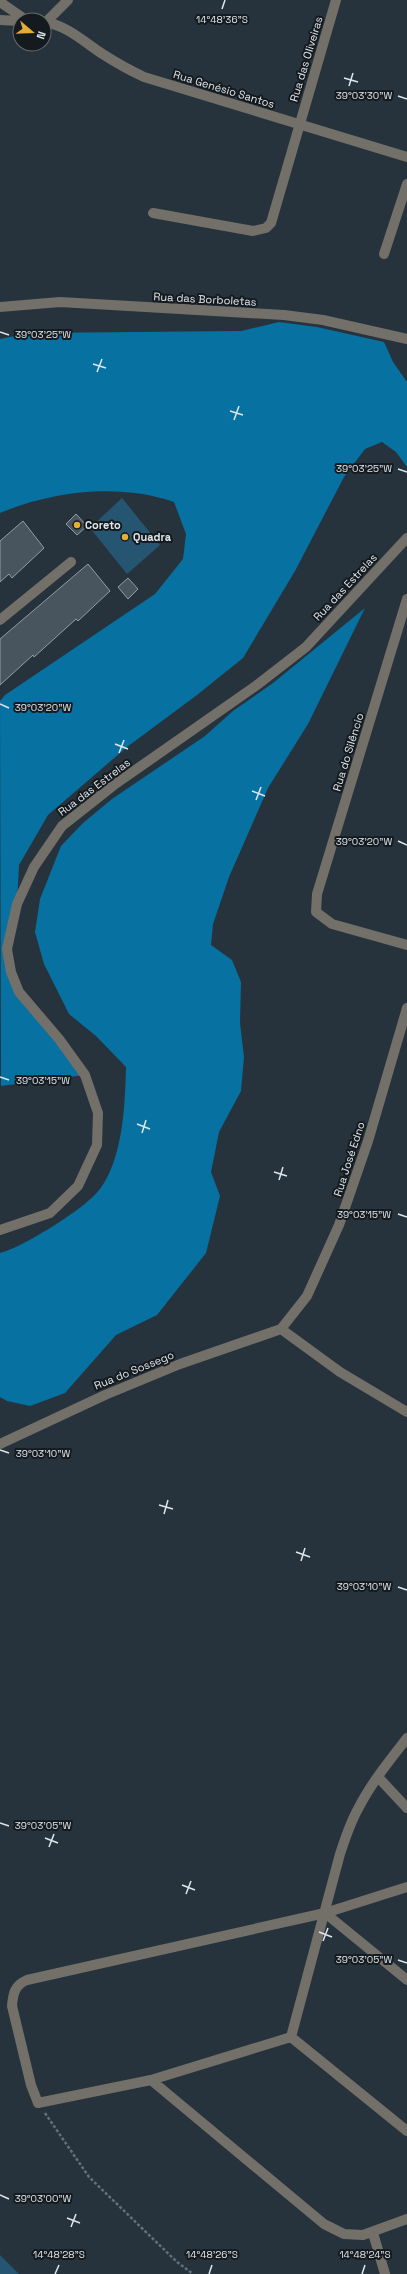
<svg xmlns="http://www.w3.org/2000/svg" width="407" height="2274" viewBox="0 0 407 2274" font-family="'Space Grotesk',sans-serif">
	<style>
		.green { fill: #265571 }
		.forest { fill: #0771a1 }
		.building { fill: #48555f; stroke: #8f9ea8 }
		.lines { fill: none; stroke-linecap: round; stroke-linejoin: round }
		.path { stroke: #646f77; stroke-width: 2.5; stroke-dasharray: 3 2; stroke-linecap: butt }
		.minor { stroke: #737069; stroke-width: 10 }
		.ticks { fill: none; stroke: #dee6ec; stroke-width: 1.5 }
		.poi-dot { fill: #e4ae35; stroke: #141a1e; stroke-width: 1.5 }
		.labels { text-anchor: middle; stroke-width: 4; stroke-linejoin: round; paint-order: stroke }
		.street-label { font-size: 11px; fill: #dee6ec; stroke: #141a1e }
		.poi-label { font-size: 11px; font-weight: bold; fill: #dee6ec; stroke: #141a1e; text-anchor: start }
		.ticks-label { font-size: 10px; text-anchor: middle; fill: #dee6ec; stroke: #141a1e; stroke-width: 4; stroke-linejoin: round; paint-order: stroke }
	</style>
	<rect width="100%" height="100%" fill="#26333c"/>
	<!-- green -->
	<path class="green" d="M122 498 160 545 127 574 90 528Z
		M0 2255 19 2274H0Z"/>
	<!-- forest -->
	<path class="forest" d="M279 322 317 327 384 342 393 362 407 382V467L396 452 382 442 365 449 344 477 295 571 243 658 197 695 127 747 48 815 19 865 17 904 7 949 19 992 85 1075 1 1086 0 701 5 695 155 594 183 559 186 534 174 502C118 483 53 491 0 513V339L30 333 241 331Z
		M365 608 308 724 268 788 229 877 213 924 211 945 232 960 241 982 240 1023 244 1057 241 1091 219 1132 211 1172 220 1196 206 1253 157 1315 116 1335 65 1393 30 1406 7 1401 0 1397V1253C17 1248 31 1239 47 1230 63 1220 88 1204 100 1189 123 1158 125 1105 126 1067L96 1036 69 1014 44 964 35 932 40 899 61 846 83 823 112 799 205 736 233 711 273 683Z"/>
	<!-- building -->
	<path class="building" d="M76 514 87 526 77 535 66 524Z
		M23 521 44 548 12 578 9 574 0 582V541Z
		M88 564 110 591 78 621 76 619 34 657 33 655 0 685V639Z
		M128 578 138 589 128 599 118 587Z"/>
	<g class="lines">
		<!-- path -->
		<path class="path" d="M45 2113 89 2177 177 2262 193 2274"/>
		<!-- minor -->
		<path class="minor" d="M0 2 26 20
			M0 20 20 21
			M44 22C66 25 83 41 101 53 115 62 129 70 144 77L407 157
			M46 22 68 0
			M153 213 253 231 266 228 271 223 336 0
			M384 254 407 184
			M0 307 60 302 284 315 323 320 407 339
			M407 599 317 894 316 912 332 924 407 945
			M0 620 71 562
			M0 1230 50 1213 78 1186 97 1145 98 1113 85 1075 59 1039 19 992 11 972 7 949 17 904 34 867 62 826 114 785 257 685 306 647 407 538
			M281 1329 307 1296 339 1225 368 1141 407 1008
			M281 1329 340 1372 407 1412
			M0 1444 105 1395 180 1364 281 1329
			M407 1738C390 1760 371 1783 358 1809 350 1823 345 1839 340 1854L291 2037 407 2131
			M378 1777 407 1808
			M325 1913 407 1980
			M291 2037 151 2080 38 2103 31 2085 12 2006C13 1993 15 1985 27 1980L325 1913 407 1887
			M151 2080 324 2224 344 2234 363 2235 407 2219
			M373 2233 385 2274"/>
	</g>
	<!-- ticks -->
	<path class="ticks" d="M222 9 225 0M344 78 358 82M349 86 353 73M398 96 407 99M0 332 9 335M93 364 106 368M97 372 102 359M230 411 243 415M234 420 239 406M398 469 407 472M0 704 9 708M115 744 128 749M119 753 124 740M252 791 265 796M256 800 261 787M398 841 407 845M0 1077 9 1080M137 1124 150 1129M142 1133 146 1120M274 1172 287 1176M279 1180 283 1167M398 1214 407 1217M0 1450 9 1453M159 1505 173 1509M164 1514 168 1500M296 1552 310 1557M301 1561 305 1548M398 1587 407 1590M0 1823 9 1826M45 1838 58 1843M49 1847 54 1834M182 1885 195 1890M186 1894 191 1881M319 1932 332 1937M323 1941 328 1928M398 1960 407 1963M0 2195 9 2199M67 2218 80 2223M71 2227 76 2214M55 2274 59 2265M209 2274 212 2265M362 2274 365 2265"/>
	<!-- markers -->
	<g class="poi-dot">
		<circle cx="77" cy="525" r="4"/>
		<circle cx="125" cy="537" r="4"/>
	</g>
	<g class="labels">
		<!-- street labels -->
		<g class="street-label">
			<text transform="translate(306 59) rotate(-73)" y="4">Rua das Oliveiras</text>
			<text transform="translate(224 89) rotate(17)" y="4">Rua Genésio Santos</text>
			<text transform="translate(205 299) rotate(3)" y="4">Rua das Borboletas</text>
			<text transform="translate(345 587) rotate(-47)" y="4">Rua das Estrelas</text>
			<text transform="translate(348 752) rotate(-73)" y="4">Rua do Silêncio</text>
			<text transform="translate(94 787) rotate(-37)" y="4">Rua das Estrelas</text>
			<text transform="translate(349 1159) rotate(-72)" y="4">Rua José Edno</text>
			<text transform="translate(134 1370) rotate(-22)" y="4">Rua do Sossego</text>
		</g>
		<!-- poi labels -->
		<g class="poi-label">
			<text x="85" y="529">Coreto</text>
			<text x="133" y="541">Quadra</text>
		</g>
	</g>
	<g class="ticks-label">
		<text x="222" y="23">14°48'36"S</text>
		<text x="364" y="99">39°03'30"W</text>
		<text x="43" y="338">39°03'25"W</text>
		<text x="364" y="472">39°03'25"W</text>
		<text x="43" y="711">39°03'20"W</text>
		<text x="364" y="845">39°03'20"W</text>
		<text x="43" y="1084">39°03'15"W</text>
		<text x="364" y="1218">39°03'15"W</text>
		<text x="43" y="1457">39°03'10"W</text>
		<text x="364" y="1590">39°03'10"W</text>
		<text x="43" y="1829">39°03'05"W</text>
		<text x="364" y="1963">39°03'05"W</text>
		<text x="43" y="2202">39°03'00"W</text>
		<text x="59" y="2258">14°48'28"S</text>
		<text x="212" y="2258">14°48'26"S</text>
		<text x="365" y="2258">14°48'24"S</text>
	</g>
	<!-- north arrow -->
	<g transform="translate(32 32) rotate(109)"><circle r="19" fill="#141a1e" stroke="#656c70"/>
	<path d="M0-3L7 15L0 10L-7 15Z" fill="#e4ae35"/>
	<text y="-6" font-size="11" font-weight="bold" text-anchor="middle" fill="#dee6ec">N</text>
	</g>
</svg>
